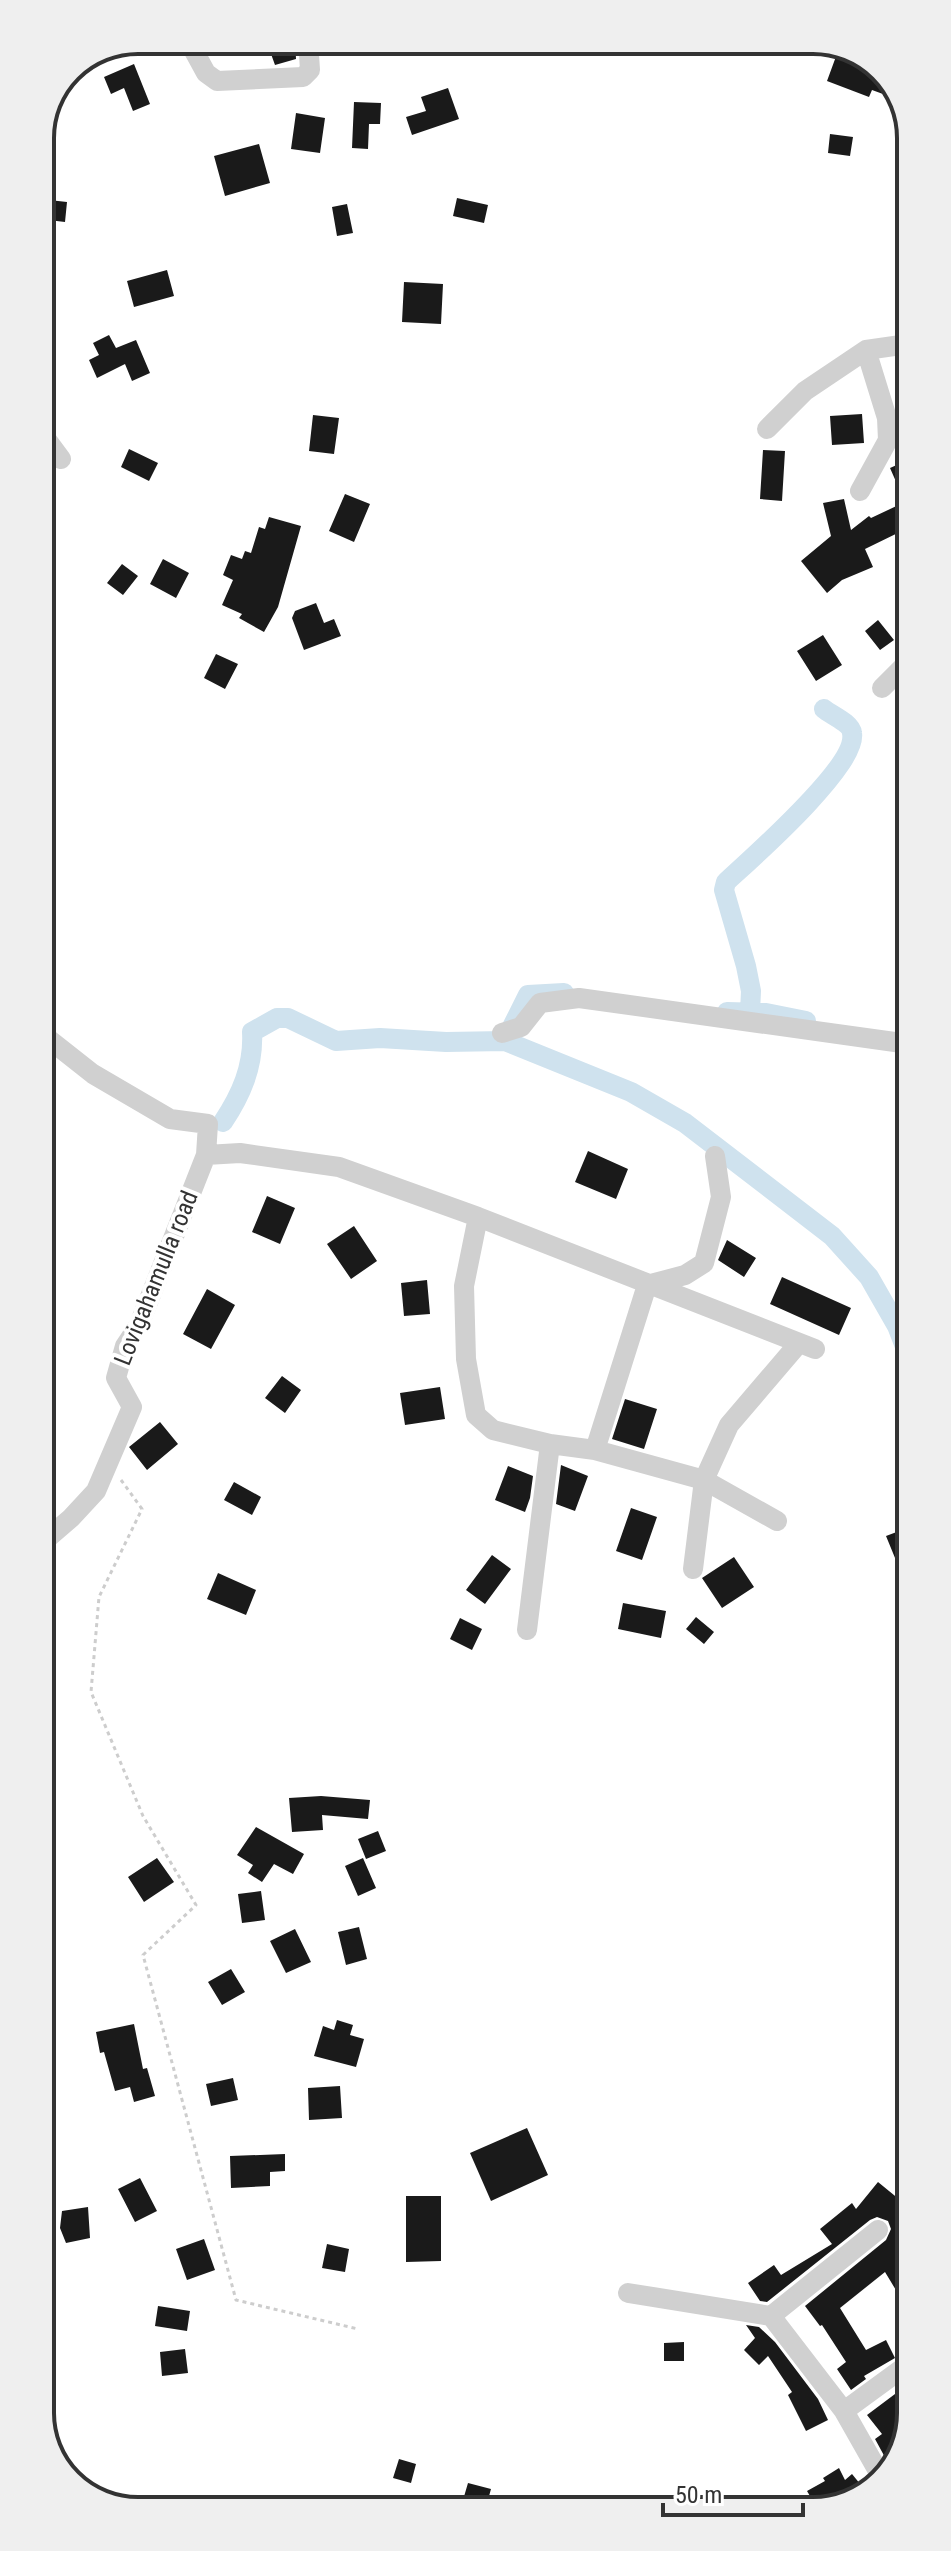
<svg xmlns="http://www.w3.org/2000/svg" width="951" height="2551" viewBox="0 0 951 2551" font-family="'Roboto Condensed',sans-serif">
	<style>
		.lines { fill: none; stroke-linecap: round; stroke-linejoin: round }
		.canal { stroke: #cfe2ee; stroke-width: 20 }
		.building { fill: #1a1a1a }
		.path { stroke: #cdcdcd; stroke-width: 3; stroke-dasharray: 4 4; stroke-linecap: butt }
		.minor { stroke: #d0d0d0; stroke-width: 20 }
		.labels { text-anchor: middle; stroke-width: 8; stroke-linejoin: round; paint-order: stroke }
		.street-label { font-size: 24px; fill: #333; stroke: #fff }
		.rim { fill: none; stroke: #333; stroke-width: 4 }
	</style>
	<rect width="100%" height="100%" fill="#fff"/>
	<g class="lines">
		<!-- canal -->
		<path class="canal" d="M727 1012 766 1013 806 1021
			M750 1012 751 991 746 966 724 890 726 882C751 859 858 765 852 733 851 723 831 715 824 709
			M507 1037 528 995 564 993
			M223 1122C241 1095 254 1066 252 1032L277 1018H288L336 1041 380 1038 446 1042 505 1041 631 1092 685 1123 832 1236 869 1277 897 1326 909 1357"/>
	</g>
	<!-- building -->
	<path class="building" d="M266 40H295L296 59 275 65Z
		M838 51 876 66 888 83 883 94 872 90 869 97 827 81Z
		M134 64 150 104 133 111 124 88 111 94 104 77Z
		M448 88 459 119 412 135 406 117 426 111 421 97Z
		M354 102 381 103 380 124H369L368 149 352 148Z
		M296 113 325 118 320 153 291 149Z
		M830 134 853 137 850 156 828 153Z
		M259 144 270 183 225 196 214 156Z
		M457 198 488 205 484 223 453 216Z
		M40 199 67 202 65 222 40 219Z
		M347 204 353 233 337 236 332 207Z
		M167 270 174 296 134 307 127 281Z
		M404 282 443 284 441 324 402 322Z
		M109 335 116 348 136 340 150 373 132 381 125 364 97 378 89 360 99 355 93 343Z
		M862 414 864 443 832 445 830 416Z
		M313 415 339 418 334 454 309 451Z
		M129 449 158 463 149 481 121 467Z
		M763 450 785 451 782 501 760 499Z
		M908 460V528L865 549 873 567 842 580 827 593 801 561 831 536 823 503 844 499 851 530 869 516 871 518 905 502 890 468Z
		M345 494 370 504 354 542 329 531Z
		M269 517 301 526 278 607 264 632 239 618 242 614 222 605 233 580 223 575 231 555 242 559 245 551 251 553 259 527 265 529Z
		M163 559 189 573 176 598 150 584Z
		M122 564 138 576 123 595 107 583Z
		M316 603 324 623 334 619 341 636 304 650 292 618 295 611Z
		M878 620 894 640 880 650 865 631Z
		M823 635 842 665 816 681 797 651Z
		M216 654 238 664 225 689 204 678Z
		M588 1151 628 1169 616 1199 575 1182Z
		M267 1196 295 1208 280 1244 252 1232Z
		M354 1226 377 1261 351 1279 327 1244Z
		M727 1240 756 1258 744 1277 718 1260Z
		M782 1277 851 1308 839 1335 770 1304Z
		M427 1280 430 1314 404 1316 401 1283Z
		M207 1289 235 1305 211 1349 183 1334Z
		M282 1376 301 1390 285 1413 265 1398Z
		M440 1387 445 1419 405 1425 400 1393Z
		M625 1399 657 1409 644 1449 612 1439Z
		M160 1422 178 1444 147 1470 129 1447Z
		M561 1465 588 1476 575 1511 556 1504Z
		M508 1466 533 1476 530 1498 525 1512 495 1500Z
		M234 1482 261 1497 252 1515 224 1500Z
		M631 1508 657 1517 642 1560 616 1551Z
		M910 1527V1592H909L886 1536Z
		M492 1555 511 1569 485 1604 466 1590Z
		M734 1557 754 1587 722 1608 702 1578Z
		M218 1573 256 1590 246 1615 207 1599Z
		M623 1603 666 1611 661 1638 618 1629Z
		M696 1617 714 1632 704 1644 686 1629Z
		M460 1618 482 1629 472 1650 450 1639Z
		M321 1796 370 1800 368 1819 322 1815 323 1830 292 1832 289 1798Z
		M256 1827 304 1854 293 1874 274 1864 262 1882 248 1873 253 1865 237 1855Z
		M378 1831 386 1851 366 1859 358 1839Z
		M157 1858 174 1882 144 1902 128 1877Z
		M363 1858 376 1888 358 1896 345 1866Z
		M261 1891 265 1920 242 1923 238 1894Z
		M359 1927 367 1959 346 1965 338 1932Z
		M295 1929 311 1962 286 1973 270 1941Z
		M231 1969 245 1992 222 2005 208 1982Z
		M337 2020 353 2025 350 2035 364 2039 356 2067 314 2056 323 2026 334 2030Z
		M134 2024 143 2069 147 2068 155 2096 134 2102 130 2087 115 2091 104 2052 100 2053 96 2032Z
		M233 2078 238 2100 211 2106 206 2084Z
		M340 2086 342 2118 309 2120 308 2088Z
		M527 2128 548 2175 491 2201 470 2153Z
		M285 2154V2171L270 2172V2186L231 2188 230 2156Z
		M140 2178 157 2211 135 2222 118 2189Z
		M878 2182 911 2209V2315L885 2272 840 2308 866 2350 886 2340 895 2358 864 2376 866 2379 851 2390 837 2369 846 2362 822 2325 820 2326 805 2306 886 2240 891 2229 888 2221 877 2217 870 2220 767 2302 760 2301 748 2283 774 2265 781 2275 832 2244 820 2229 852 2203 856 2209Z
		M406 2196H441V2261L406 2262Z
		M88 2207 90 2238 66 2243 60 2228 62 2211Z
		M204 2239 215 2270 187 2280 176 2249Z
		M327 2244 349 2249 345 2272 322 2268Z
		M158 2306 190 2311 187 2331 155 2326Z
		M746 2325 759 2327 775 2342 818 2399 828 2420 806 2431 788 2395 792 2392 768 2356 759 2365 744 2350 755 2338Z
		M684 2342V2361H664V2343Z
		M185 2349 188 2373 162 2376 160 2352Z
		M911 2382V2413L897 2454 887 2461 875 2439 882 2434 867 2415Z
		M399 2459 416 2464 411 2483 393 2478Z
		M839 2468 845 2480 852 2474 865 2490 839 2508H817L807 2491 825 2481 823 2478Z
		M468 2483 491 2489 486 2507 463 2500Z"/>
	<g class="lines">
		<!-- path -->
		<path class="path" d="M121 1480 142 1509 99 1597 91 1692 143 1816 196 1905 143 1955 236 2300 358 2329"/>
		<!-- minor -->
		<path class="minor" d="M188 40 206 73 217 81 303 77 310 70 308 40
			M767 429 805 391 866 350 908 344
			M41 432 61 459
			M860 491 888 440 887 418 866 350
			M882 688 908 662
			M41 1033 93 1074 170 1119 208 1124 206 1155 139 1325 125 1346 116 1378 132 1407 96 1491 71 1518 42 1543
			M502 1033 521 1027 540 1003 579 998 909 1044
			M206 1155 240 1153 339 1167 478 1217 815 1349
			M478 1217 464 1286 466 1359 476 1415 493 1430 550 1444 595 1450 704 1480 777 1521
			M595 1450 647 1285 685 1275 704 1263 721 1197 715 1156
			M693 1569 704 1480 729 1425 799 1343
			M527 1630 550 1444
			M628 2293 771 2316 844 2411 882 2478
			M771 2316 878 2230
			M844 2411 911 2362"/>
	</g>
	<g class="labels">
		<!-- street labels -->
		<g class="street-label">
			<text transform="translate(156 1278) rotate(-68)" y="8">Lovigahamulla road</text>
		</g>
	</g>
	<!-- crop -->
	<path d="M0 0H951V2551H0ZM138 54H813A84 84 0 0 1 897 138V2413A84 84 0 0 1 813 2497H138A84 84 0 0 1 54 2413V138A84 84 0 0 1 138 54Z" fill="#efefef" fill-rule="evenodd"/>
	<path class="rim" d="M138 54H813A84 84 0 0 1 897 138V2413A84 84 0 0 1 813 2497H138A84 84 0 0 1 54 2413V138A84 84 0 0 1 138 54Z"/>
	<!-- scale -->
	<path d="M663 2503v12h140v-12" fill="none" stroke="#333333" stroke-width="4"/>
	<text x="675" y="2503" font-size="24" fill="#333333" stroke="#ffffff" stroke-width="6" paint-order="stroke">50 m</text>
</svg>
